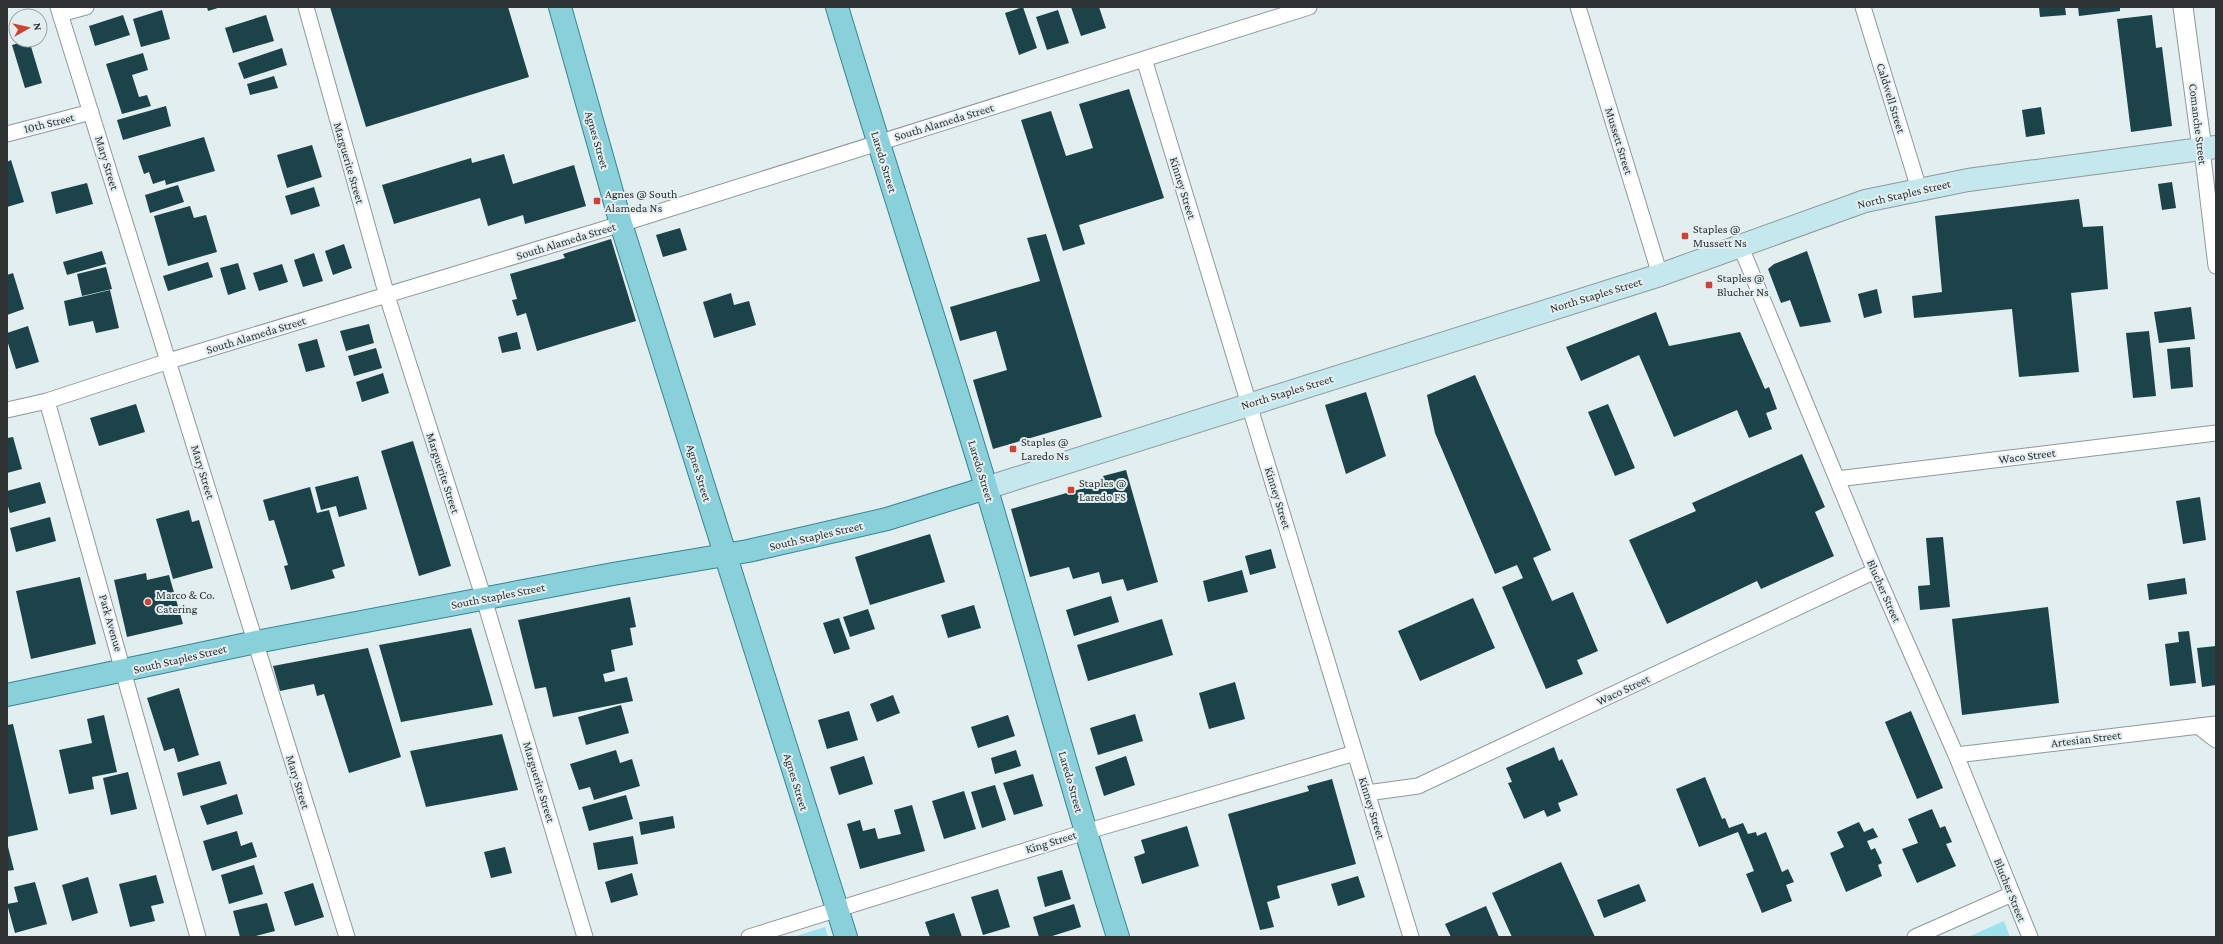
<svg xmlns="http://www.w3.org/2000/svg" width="2223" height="944" viewBox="0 0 2223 944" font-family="'Crimson Pro',serif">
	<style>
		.green { fill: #9ee2ed }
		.building { fill: #1b4349 }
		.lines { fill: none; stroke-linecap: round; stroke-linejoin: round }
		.minor-casing { stroke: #8f999a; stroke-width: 17 }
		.tertiary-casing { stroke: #8f999a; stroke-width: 21 }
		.secondary-casing { stroke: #8f999a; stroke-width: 24 }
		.primary-casing { stroke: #368591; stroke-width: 24 }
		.minor { stroke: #fff; stroke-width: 15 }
		.tertiary { stroke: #fff; stroke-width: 19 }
		.secondary { stroke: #c4e8ed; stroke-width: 22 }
		.primary { stroke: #89d0db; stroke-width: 22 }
		.poi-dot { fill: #ce4133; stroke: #e3eef0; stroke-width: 1.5 }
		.labels { text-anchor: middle; stroke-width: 4; stroke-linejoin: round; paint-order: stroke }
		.street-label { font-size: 12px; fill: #2e3233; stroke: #e3eef0 }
		.poi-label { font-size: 12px; fill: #2e3233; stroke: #e3eef0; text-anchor: start }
	</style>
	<rect width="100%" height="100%" fill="#e3eef0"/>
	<!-- green -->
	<path class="green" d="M2004 921 2010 937H1968Z
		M825 927 828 937H793Z"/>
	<!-- building -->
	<path class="building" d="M207 7H221L208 11Z
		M330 7H508L529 77 366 127Z
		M1023 7 1037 48 1019 55 1005 13Z
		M1071 7H1099L1106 28 1081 36Z
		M2039 7H2065L2066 15 2040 17Z
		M2078 7H2120V11L2079 16Z
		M162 10 170 39 141 47 133 19Z
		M1058 10 1069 43 1047 50 1036 17Z
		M123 15 130 35 95 46 89 26Z
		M266 15 274 41 233 53 225 28Z
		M2152 15 2156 48 2162 47 2172 126 2131 132 2117 19Z
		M29 40 42 83 25 88 12 45Z
		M282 48 287 65 244 79 238 63Z
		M143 53 148 70 132 75 139 97 147 95 151 106 122 114 106 64Z
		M274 76 278 88 250 95 247 84Z
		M1129 89 1164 198 1079 225 1085 244 1063 251 1021 120 1051 111 1066 156 1093 148 1079 104Z
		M166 106 171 126 123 140 117 120Z
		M2041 107 2045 134 2026 137 2022 110Z
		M204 137 215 171 166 185 165 180 153 184 149 172 144 174 138 156Z
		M312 145 322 177 287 188 277 155Z
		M504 154 513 184 574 165 586 206 525 224 523 215 488 226 480 198 394 224 382 185 471 158 472 163Z
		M11 160 24 202 7 207V162Z
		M2172 182 2176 208 2162 210 2158 184Z
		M87 183 93 204 56 214 51 192Z
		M178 185 184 202 150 213 145 195Z
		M314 187 320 206 291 215 285 196Z
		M2079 199 2083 227 2103 226 2108 289 2071 293 2079 372 2019 377 2012 309 1914 318 1912 296 1942 292 1935 216Z
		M190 206 194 218 206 215 217 252 168 266 154 216Z
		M680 228 687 250 663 257 656 235Z
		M1046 234 1102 417 993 449 973 380 1007 370 996 331 960 341 950 307 1040 281 1027 238Z
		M611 239 636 321 537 351 526 313 517 316 512 300 517 299 510 274 565 258 563 254Z
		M344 244 352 268 333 275 325 251Z
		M102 251 106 264 67 275 63 262Z
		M1807 251 1831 322 1800 327 1790 300 1781 303 1768 269 1774 264Z
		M314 253 323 281 303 287 294 260Z
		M208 262 213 277 168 291 163 276Z
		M238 263 246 289 228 295 220 268Z
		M282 264 288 282 259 291 253 273Z
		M106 267 112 289 82 296 77 274Z
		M13 273 24 309 7 315V275Z
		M1877 289 1882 313 1864 318 1858 294Z
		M110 290 119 328 96 333 93 321 69 326 64 301Z
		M731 293 734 305 749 301 756 325 714 338 703 302Z
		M2191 307 2195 339 2159 343 2154 312Z
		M1656 312 1669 346 1740 332 1765 389 1769 387 1777 409 1766 413 1772 429 1749 438 1737 410 1674 437 1639 355 1581 381 1566 347Z
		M369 324 374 343 346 351 340 331Z
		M28 326 39 362 16 369 7 340V333Z
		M2149 331 2156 396 2133 398 2126 333Z
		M517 332 521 349 502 353 498 337Z
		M317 339 325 367 306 372 298 344Z
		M2190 347 2193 387 2171 389 2167 349Z
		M376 348 382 368 354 376 348 356Z
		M383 373 389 393 362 402 356 382Z
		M1475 375 1551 550 1533 558 1552 601 1573 592 1598 651 1577 660 1583 674 1546 689 1502 587 1523 578 1517 565 1495 574 1435 433 1427 395Z
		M1366 392 1386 456 1346 474 1325 405Z
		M136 404 145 432 99 446 90 418Z
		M1608 404 1635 468 1615 476 1588 412Z
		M13 437 22 469 7 473V438Z
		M413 441 451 566 419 576 381 451Z
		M1802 454 1825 507 1815 512 1834 556 1761 589 1757 581 1667 624 1629 540 1696 511 1692 503Z
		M1126 470 1158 582 1127 591 1123 579 1102 584 1099 572 1073 579 1069 567 1030 577 1011 509 1105 482 1103 476Z
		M358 476 367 509 339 517 336 506 321 510 315 487Z
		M40 482 46 503 10 513 7 503V491Z
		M310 487 317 513 329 510 345 566 332 570 335 578 291 590 284 566 288 565 274 520 269 521 263 500Z
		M2200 497 2206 540 2183 544 2176 501Z
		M189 510 192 522 199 520 213 568 173 579 156 519Z
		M50 517 56 541 16 552 10 528Z
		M930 534 945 582 870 605 855 557Z
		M1943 537 1950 607 1920 610 1918 586 1930 585 1926 538Z
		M1271 549 1276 568 1250 575 1245 556Z
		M1242 570 1248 592 1208 602 1203 581Z
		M146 573 147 580 169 575 183 624 127 637 114 580Z
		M80 577 96 644 31 659 16 591Z
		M2185 578 2187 594 2149 600 2147 584Z
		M1111 596 1119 622 1074 636 1066 610Z
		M630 597 636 627 630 628 633 645 611 650 615 671 603 674 605 682 627 677 633 701 553 717 546 687 535 689 518 620Z
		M1473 598 1495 648 1420 681 1398 631Z
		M974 605 981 628 948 638 941 615Z
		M2048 607 2059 703 1962 715 1952 619Z
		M868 609 875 629 850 637 843 617Z
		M839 618 850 649 834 654 823 623Z
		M1162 619 1173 655 1088 681 1077 645Z
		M471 628 493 705 401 722 379 645Z
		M2189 631 2196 683 2170 686 2165 644 2179 642 2178 632Z
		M2216 646V685L2202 687 2197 648Z
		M368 648 401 757 349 773 324 694 317 696 314 684 280 691 273 666Z
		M1235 682 1245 719 1209 729 1199 693Z
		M179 688 199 755 178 762 174 748 164 751 147 698Z
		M893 695 900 713 877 722 870 704Z
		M621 705 629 733 586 745 578 717Z
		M849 711 858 740 827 749 818 720Z
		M1911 711 1943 788 1917 799 1885 722Z
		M1135 714 1143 741 1098 755 1090 728Z
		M104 715 117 772 92 777 94 789 69 794 59 750 92 743 87 719Z
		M1008 715 1015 736 978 748 971 727Z
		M13 724 38 830 7 837V725Z
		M502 734 518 790 426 807 410 751Z
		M1554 747 1559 761 1562 759 1578 795 1558 803 1561 811 1547 817 1544 810 1524 819 1508 783 1512 782 1506 768Z
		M616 750 620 763 632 759 640 786 594 800 590 787 579 790 570 764Z
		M1016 750 1021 766 995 774 991 758Z
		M864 756 873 784 839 795 830 767Z
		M1126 756 1135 785 1104 796 1095 767Z
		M220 761 227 784 183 796 177 773Z
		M128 772 137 809 111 815 103 778Z
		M1033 774 1043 806 1014 815 1003 783Z
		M1705 777 1722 819 1725 818 1729 828 1743 823 1748 834 1756 832 1757 836 1766 832 1782 872 1788 869 1794 882 1786 885 1792 901 1762 913 1746 874 1754 871 1738 832 1699 847 1676 789Z
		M1332 779 1356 864 1277 886 1280 898 1267 902 1274 927 1260 930 1228 814 1309 791 1307 786Z
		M995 785 1006 820 982 828 971 792Z
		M964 791 976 829 944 839 932 801Z
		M237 794 243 814 207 825 200 806Z
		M626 795 633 819 589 831 582 807Z
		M912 805 925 851 860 869 847 824 860 820 863 831 875 828 878 839 901 834 894 810Z
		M1932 809 1940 828 1945 826 1952 842 1946 844 1956 866 1917 883 1902 849 1918 843 1908 819Z
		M673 816 675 828 641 835 639 822Z
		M1859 822 1864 832 1873 828 1878 837 1867 841 1871 850 1875 848 1882 863 1878 865 1882 876 1846 892 1830 853 1844 847 1837 832Z
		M1187 826 1199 866 1142 884 1134 857 1145 853 1141 840Z
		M237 831 241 846 252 842 257 857 212 871 203 841Z
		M633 836 638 864 598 870 593 843Z
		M7 843 14 870 7 871Z
		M505 847 512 873 491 878 484 852Z
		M1561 862 1595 937H1512L1492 893Z
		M254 865 263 894 229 904 221 875Z
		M1062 870 1071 899 1045 907 1037 877Z
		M632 873 638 895 611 903 605 882Z
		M156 875 164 903 151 906 155 921 130 927 119 884Z
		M1358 876 1365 897 1338 906 1331 884Z
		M88 877 98 913 72 921 62 885Z
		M35 882 47 924 15 933 7 904 18 902 14 887Z
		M313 883 324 917 295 926 284 892Z
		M1639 884 1646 901 1604 918 1597 900Z
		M998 889 1010 927 983 935 971 897Z
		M267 903 275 931 252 937H240L233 911Z
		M1074 904 1081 927 1049 937H1039L1033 917Z
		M1486 906 1499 937H1451L1445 924Z
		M954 913 962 937H930L925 922Z"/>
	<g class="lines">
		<!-- minor casing -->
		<g class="minor-casing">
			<path id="minor" d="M58 7 347 937
				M306 7 387 296 484 599 585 937
				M1578 7 1660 275
				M1863 7 1919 189
				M60 14 86 7
				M1144 59 1411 937
				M7 134 91 112
				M2202 149 2216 266
				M1740 245 1875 571 1956 755 2030 937
				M47 401 198 937
				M7 410 47 401 169 361 621 224 1309 7
				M1837 479 2216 433
				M2198 726 2216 740
				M1956 755 2216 724
				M1367 793 1418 786 1875 571
				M749 937 1085 832 1355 753
				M1915 937 2012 894"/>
		</g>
		<!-- tertiary casing -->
		<g class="tertiary-casing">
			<path id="tertiary" d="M2183 7 2202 149"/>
		</g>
		<!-- secondary casing -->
		<g class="secondary-casing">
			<path id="secondary" d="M986 488 1660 275 1865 201 1968 180 2216 147"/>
		</g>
		<!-- primary casing -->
		<g class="primary-casing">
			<path id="primary" d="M560 7 621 224 846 937
				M837 7C885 168 938 327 986 487 1031 637 1071 788 1118 937
				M7 695 256 642 613 574 748 551 887 519 986 488"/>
		</g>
		<!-- minor -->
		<use href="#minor" class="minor"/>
		<!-- tertiary -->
		<use href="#tertiary" class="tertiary"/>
		<!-- secondary -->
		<use href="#secondary" class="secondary"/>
		<!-- primary -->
		<use href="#primary" class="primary"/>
	</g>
	<!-- markers -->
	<g class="poi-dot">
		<rect x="593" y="197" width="8" height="8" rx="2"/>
		<rect x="1681" y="232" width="8" height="8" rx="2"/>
		<rect x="1705" y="281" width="8" height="8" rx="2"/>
		<rect x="1009" y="445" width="8" height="8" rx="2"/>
		<rect x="1067" y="486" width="8" height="8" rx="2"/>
		<circle cx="148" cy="602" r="4"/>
	</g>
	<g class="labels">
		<!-- street labels -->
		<g class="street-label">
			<text transform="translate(1891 98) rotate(73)" y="4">Caldwell Street</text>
			<text transform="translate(944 122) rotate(-17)" y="4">South Alameda Street</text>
			<text transform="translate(49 123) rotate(-14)" y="4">10th Street</text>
			<text transform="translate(2198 124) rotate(83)" y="4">Comanche Street</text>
			<text transform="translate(597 140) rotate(74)" y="4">Agnes Street</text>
			<text transform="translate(1619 141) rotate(73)" y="4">Mussett Street</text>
			<text transform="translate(884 162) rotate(73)" y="4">Laredo Street</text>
			<text transform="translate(107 163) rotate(73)" y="4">Mary Street</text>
			<text transform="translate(349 163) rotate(74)" y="4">Marguerite Street</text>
			<text transform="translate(1183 188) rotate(73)" y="4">Kinney Street</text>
			<text transform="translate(1904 194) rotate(-13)" y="4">North Staples Street</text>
			<text transform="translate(566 241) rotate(-17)" y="4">South Alameda Street</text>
			<text transform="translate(1596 295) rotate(-17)" y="4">North Staples Street</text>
			<text transform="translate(256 335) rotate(-17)" y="4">South Alameda Street</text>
			<text transform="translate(1287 392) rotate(-17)" y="4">North Staples Street</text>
			<text transform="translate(2027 456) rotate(-7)" y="4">Waco Street</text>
			<text transform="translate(981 471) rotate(73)" y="4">Laredo Street</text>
			<text transform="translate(203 472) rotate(73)" y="4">Mary Street</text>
			<text transform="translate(443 473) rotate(72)" y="4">Marguerite Street</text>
			<text transform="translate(699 473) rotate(73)" y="4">Agnes Street</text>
			<text transform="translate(1278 498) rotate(73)" y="4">Kinney Street</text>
			<text transform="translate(816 536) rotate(-13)" y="4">South Staples Street</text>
			<text transform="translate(1884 591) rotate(66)" y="4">Blucher Street</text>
			<text transform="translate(498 596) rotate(-11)" y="4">South Staples Street</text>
			<text transform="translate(111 623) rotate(74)" y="4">Park Avenue</text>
			<text transform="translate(180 659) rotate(-13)" y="4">South Staples Street</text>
			<text transform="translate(1623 690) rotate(-25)" y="4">Waco Street</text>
			<text transform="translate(2086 739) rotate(-7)" y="4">Artesian Street</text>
			<text transform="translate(298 782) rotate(73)" y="4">Mary Street</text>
			<text transform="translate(539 782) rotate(73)" y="4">Marguerite Street</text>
			<text transform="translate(796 782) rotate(73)" y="4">Agnes Street</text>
			<text transform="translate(1071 782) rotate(74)" y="4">Laredo Street</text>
			<text transform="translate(1372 808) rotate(73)" y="4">Kinney Street</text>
			<text transform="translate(1051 842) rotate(-17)" y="4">King Street</text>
			<text transform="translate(2010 890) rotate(68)" y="4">Blucher Street</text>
		</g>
		<!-- poi labels -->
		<g class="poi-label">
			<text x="605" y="198">Agnes @ South<tspan x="605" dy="14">Alameda Ns</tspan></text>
			<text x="1693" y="233">Staples @<tspan x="1693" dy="14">Mussett Ns</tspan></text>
			<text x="1717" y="282">Staples @<tspan x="1717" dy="14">Blucher Ns</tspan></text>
			<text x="1021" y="446">Staples @<tspan x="1021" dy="14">Laredo Ns</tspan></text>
			<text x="1079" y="487">Staples @<tspan x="1079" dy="14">Laredo FS</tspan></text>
			<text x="156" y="599">Marco &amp; Co.<tspan x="156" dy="14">Catering</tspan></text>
		</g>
	</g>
	<!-- border -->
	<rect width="2223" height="944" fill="none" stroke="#2e3233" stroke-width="16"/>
	<!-- north arrow -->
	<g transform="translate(28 28) rotate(82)"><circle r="19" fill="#e3eef0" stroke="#9ba3a4"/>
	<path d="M0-3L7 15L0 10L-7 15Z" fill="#ce4133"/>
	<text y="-6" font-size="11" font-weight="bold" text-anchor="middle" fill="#2e3233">N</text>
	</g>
</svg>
